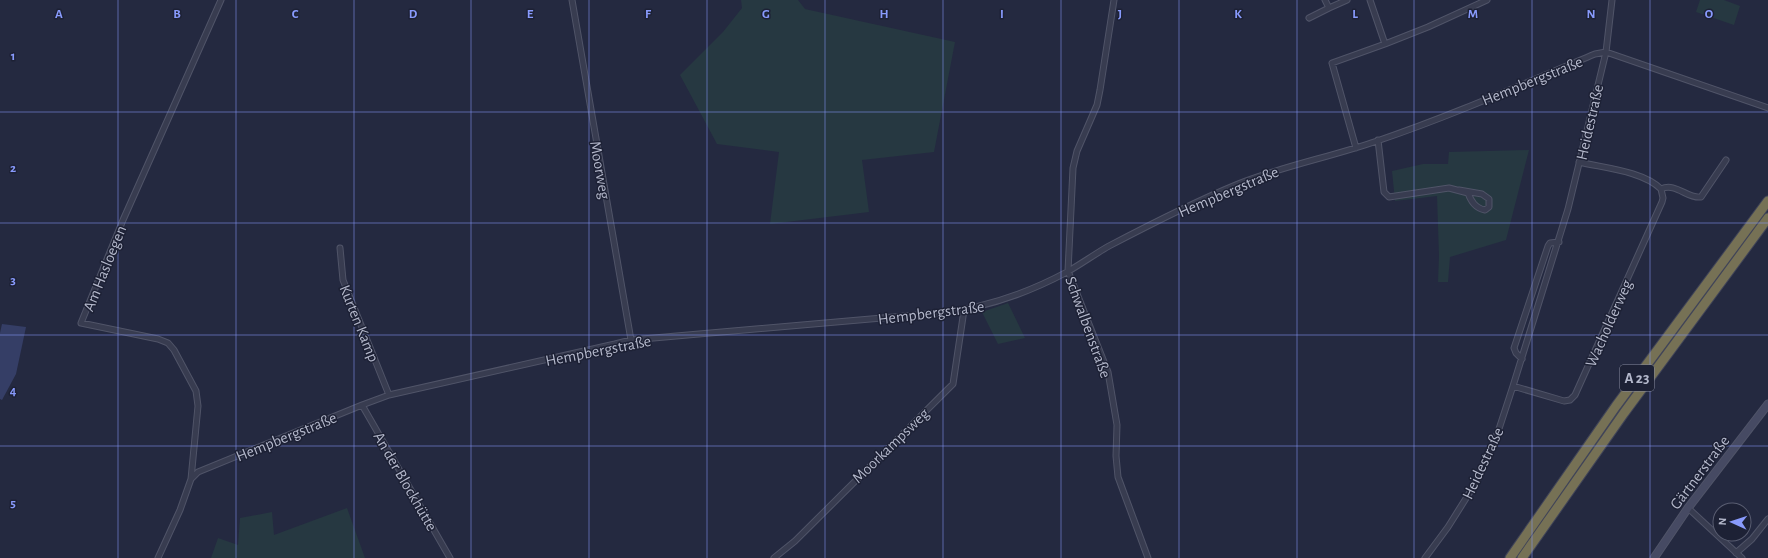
<svg xmlns="http://www.w3.org/2000/svg" width="1768" height="558" viewBox="0 0 1768 558" font-family="'Alegreya Sans',sans-serif">
	<style>
		.green { fill: #263841 }
		.water { fill: #353e66 }
		.lines { fill: none; stroke-linecap: round; stroke-linejoin: round }
		.street-casing { stroke: #505468; stroke-width: 7 }
		.secondary-casing { stroke: #505468; stroke-width: 9 }
		.highway-casing { stroke: #404458; stroke-width: 11 }
		.street { stroke: #383c50; stroke-width: 5 }
		.secondary { stroke: #464a63; stroke-width: 7 }
		.highway { stroke: #767155; stroke-width: 9 }
		.grid { fill: none; stroke: #889afc; stroke-width: 1; stroke-opacity: 0.55 }
		.labels { text-anchor: middle; stroke-width: 3; stroke-linejoin: round; paint-order: stroke }
		.shield { fill: #1d2135; stroke: #878b9e; stroke-width: 1 }
		.shield-label { font-size: 15px; font-weight: bold; fill: #b4b8cb }
		.street-label { font-size: 16px; fill: #b4b8cb; stroke: #1d2135 }
		.grid-label { font-size: 13px; text-anchor: middle; font-weight: bold; fill: #889afc; stroke: #1d2135; stroke-width: 3; stroke-linejoin: round; paint-order: stroke }
	</style>
	<rect width="100%" height="100%" fill="#242940"/>
	<!-- green -->
	<path class="green" d="M741 0H798L805 9 955 42 934 152 862 160 869 212 770 224 779 152 717 144 680 75 723 32 742 8Z
		M1700 0H1724L1740 6 1734 25 1696 12Z
		M1529 150 1506 240 1450 257 1448 282H1438L1439 256 1437 196 1395 201 1392 171 1423 164H1448L1449 152Z
		M1008 303 1025 338 998 344 982 312Z
		M347 508 365 558H211L218 538 238 545 240 518 272 512 274 535Z"/>
	<!-- water -->
	<path class="water" d="M2 324 26 327 16 374 2 400 0 399V333Z"/>
	<g class="lines">
		<!-- street casing -->
		<g class="street-casing">
			<path id="street" d="M572 0 631 340
				M1114 0 1100 90 1097 105 1077 151 1073 168 1068 271 1108 372 1117 425 1116 456 1118 477 1148 558
				M1325 0 1329 8 1347 0
				M1309 18 1329 8
				M1385 44 1428 27 1487 0
				M1378 140 1384 192 1389 197 1449 188 1468 193C1471 201 1475 208 1485 210L1489 207V199L1482 194 1459 190
				M1356 148 1332 63 1385 44 1370 0
				M1661 189C1676 182 1687 199 1701 197L1726 160
				M340 248 343 280 389 395
				M1522 359 1516 353 1514 348 1548 246 1550 243 1559 242
				M1513 386 1564 401 1570 400 1575 395 1662 202 1663 198 1661 189C1643 171 1604 168 1579 162
				M362 405 450 558
				M191 479 198 406 196 391 174 350 168 343 158 339 81 323 123 220 221 0
				M1688 508 1742 558
				M1736 553 1752 539 1768 519
				M158 558 180 510 191 479 198 472 362 405 389 395 615 344 631 340 939 313C985 308 1026 294 1067 272 1081 264 1095 254 1109 246 1151 224 1194 202 1238 184 1283 166 1331 157 1377 141 1451 116 1523 84 1595 54L1606 52 1768 108
				M774 558 795 541 953 384 964 310
				M1425 558 1448 527 1475 484 1498 432 1513 386 1568 209 1606 52 1612 0"/>
		</g>
		<!-- secondary casing -->
		<g class="secondary-casing">
			<path id="secondary" d="M1654 558 1688 508 1768 404"/>
		</g>
		<!-- highway casing -->
		<g class="highway-casing">
			<path id="highway" d="M1510 558 1616 406 1768 201
				M1522 558 1624 413 1768 218"/>
		</g>
		<!-- street -->
		<use href="#street" class="street"/>
		<!-- secondary -->
		<use href="#secondary" class="secondary"/>
		<!-- highway -->
		<use href="#highway" class="highway"/>
	</g>
	<!-- grid -->
	<path class="grid" d="M118 0V558M236 0V558M354 0V558M471 0V558M589 0V558M707 0V558M825 0V558M943 0V558M1061 0V558M1179 0V558M1297 0V558M1414 0V558M1532 0V558M1650 0V558M0 112H1768M0 223H1768M0 335H1768M0 446H1768"/>
	<g class="labels">
		<!-- shield labels -->
		<rect class="shield" x="1620" y="365" width="34" height="26" rx="3"/>
		<g class="shield-label">
			<text x="1637" y="383">A 23</text>
		</g>
		<!-- street labels -->
		<g class="street-label">
			<text transform="translate(1532 80) rotate(-22)" y="6">Hempbergstraße</text>
			<text transform="translate(1589 122) rotate(-77)" y="6">Heidestraße</text>
			<text transform="translate(601 170) rotate(80)" y="6">Moorweg</text>
			<text transform="translate(1228 191) rotate(-23)" y="6">Hempbergstraße</text>
			<text transform="translate(104 268) rotate(-68)" y="6">Am Hasloegen</text>
			<text transform="translate(931 312) rotate(-7)" y="6">Hempbergstraße</text>
			<text transform="translate(360 323) rotate(68)" y="6">Kurten Kamp</text>
			<text transform="translate(1608 323) rotate(-66)" y="6">Wacholderweg</text>
			<text transform="translate(1089 327) rotate(70)" y="6">Schwalbenstraße</text>
			<text transform="translate(598 350) rotate(-11)" y="6">Hempbergstraße</text>
			<text transform="translate(286 436) rotate(-22)" y="6">Hempbergstraße</text>
			<text transform="translate(890 445) rotate(-44)" y="6">Moorkampsweg</text>
			<text transform="translate(1482 463) rotate(-65)" y="6">Heidestraße</text>
			<text transform="translate(1699 472) rotate(-53)" y="6">Gärtnerstraße</text>
			<text transform="translate(406 481) rotate(60)" y="6">An der Blockhütte</text>
		</g>
	</g>
	<g class="grid-label">
		<text x="59" y="18">A</text>
		<text x="177" y="18">B</text>
		<text x="295" y="18">C</text>
		<text x="413" y="18">D</text>
		<text x="530" y="18">E</text>
		<text x="648" y="18">F</text>
		<text x="766" y="18">G</text>
		<text x="884" y="18">H</text>
		<text x="1002" y="18">I</text>
		<text x="1120" y="18">J</text>
		<text x="1238" y="18">K</text>
		<text x="1355" y="18">L</text>
		<text x="1473" y="18">M</text>
		<text x="1591" y="18">N</text>
		<text x="1709" y="18">O</text>
		<text x="13" y="60">1</text>
		<text x="13" y="172">2</text>
		<text x="13" y="284">3</text>
		<text x="13" y="395">4</text>
		<text x="13" y="507">5</text>
	</g>
	<!-- north arrow -->
	<g transform="translate(1732 522) rotate(273)"><circle r="19" fill="#1d2135" stroke="#595d71"/>
	<path d="M0-3L7 15L0 10L-7 15Z" fill="#889afc"/>
	<text y="-6" font-size="11" font-weight="bold" text-anchor="middle" fill="#b4b8cb">N</text>
	</g>
</svg>
